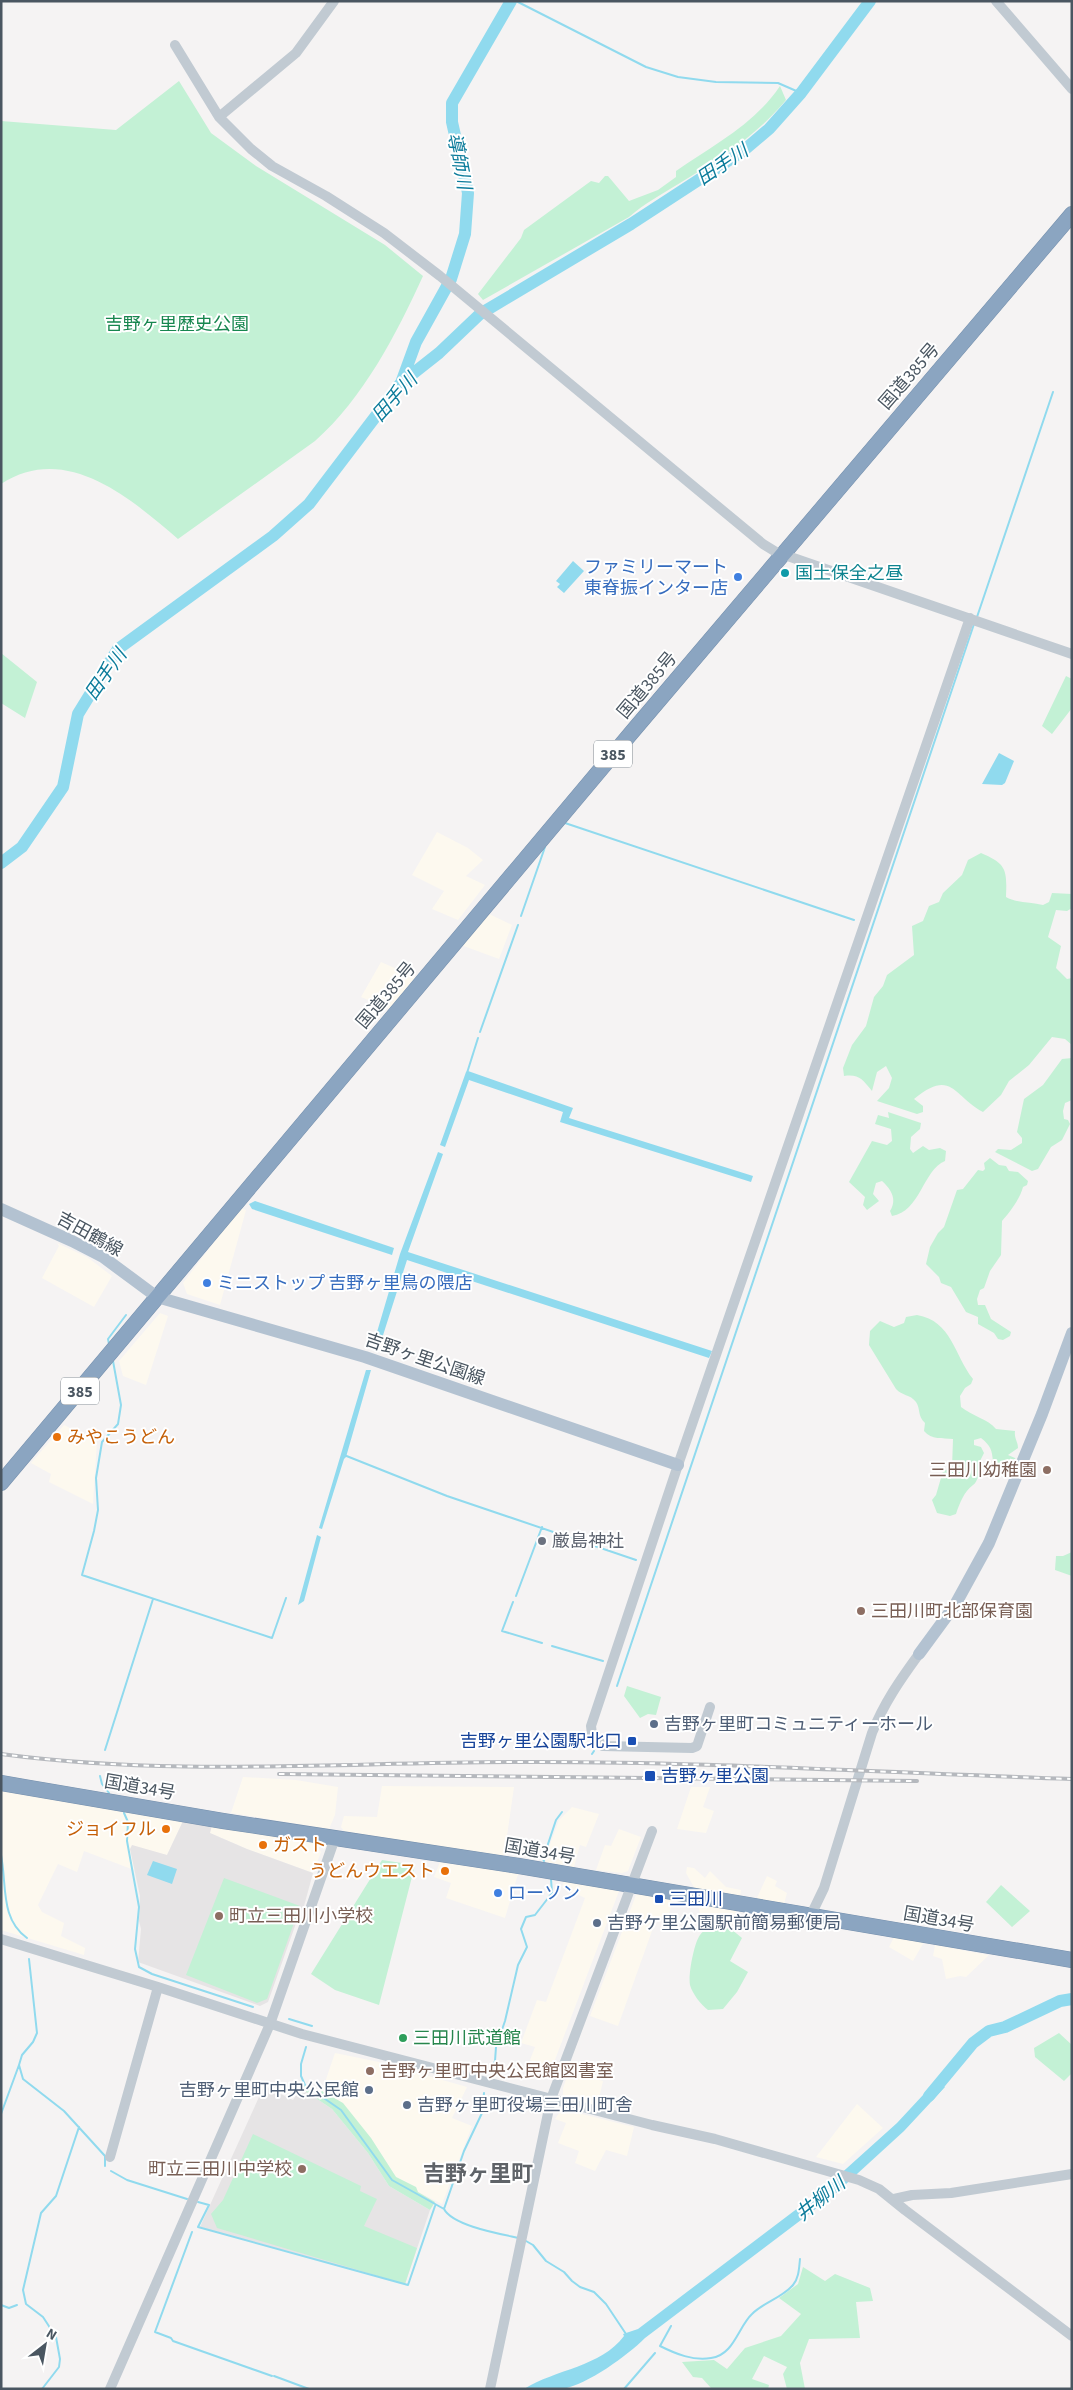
<svg xmlns="http://www.w3.org/2000/svg" width="1073" height="2390" viewBox="0 0 1073 2390" font-family="'Source Sans 3','Noto Sans JP',sans-serif">
	<style>
		.commercial { fill: #fdf9ef }
		.education { fill: #e6e4e5 }
		.green { fill: #c3f1d5 }
		.water { fill: #90daee }
		.lines { fill: none; stroke-linecap: round; stroke-linejoin: round }
		.stream { stroke: #90daee; stroke-width: 2 }
		.river { stroke: #90daee; stroke-width: 12 }
		.highway-casing { stroke: #7690ad; stroke-width: 16 }
		.minor { stroke: #c1cad2; stroke-width: 10 }
		.major { stroke: #b3c2d1; stroke-width: 12 }
		.highway { stroke: #8ba5c1; stroke-width: 15 }
		.rail-casing { stroke: #b5b8bd; stroke-width: 4 }
		.rail { stroke: #fff; stroke-width: 2; stroke-dasharray: 5.5; stroke-linecap: butt }
		.culture-dot { fill: #0f9aa8; stroke: #fff; stroke-width: 2 }
		.shop-dot { fill: #3f7fe0; stroke: #fff; stroke-width: 2 }
		.food-dot { fill: #e8710a; stroke: #fff; stroke-width: 2 }
		.education-dot { fill: #8d6e63; stroke: #fff; stroke-width: 2 }
		.worship-dot { fill: #6b7280; stroke: #fff; stroke-width: 2 }
		.service-dot { fill: #5c6f8a; stroke: #fff; stroke-width: 2 }
		.transit-dot { fill: #1a4fb4; stroke: #fff; stroke-width: 2 }
		.leisure-dot { fill: #2e9e5b; stroke: #fff; stroke-width: 2 }
		.labels { text-anchor: middle; stroke-width: 4; stroke-linejoin: round; paint-order: stroke }
		.shield { fill: #fff; stroke: #808990; stroke-width: 1 }
		.shield-label { font-size: 16px; font-weight: bold; fill: #4a5661 }
		.park-label { font-size: 18px; fill: #17864f; stroke: #fff }
		.street-label { font-size: 18px; fill: #4a5661; stroke: #fff }
		.shop-label { font-size: 18px; fill: #366cbe; stroke: #fff; text-anchor: start }
		.culture-label { font-size: 18px; fill: #0d838f; stroke: #fff; text-anchor: start }
		.food-label { font-size: 18px; fill: #c56008; stroke: #fff; text-anchor: start }
		.education-label { font-size: 18px; fill: #785e54; stroke: #fff; text-anchor: start }
		.worship-label { font-size: 18px; fill: #5b616d; stroke: #fff; text-anchor: start }
		.service-label { font-size: 18px; fill: #4e5e75; stroke: #fff; text-anchor: start }
		.transit-label { font-size: 18px; fill: #164399; stroke: #fff; text-anchor: start }
		.leisure-label { font-size: 18px; fill: #27864d; stroke: #fff; text-anchor: start }
		.water-label { font-size: 19px; font-style: italic; fill: #0c7c9b; stroke: #fff }
		.district-label { font-size: 22px; font-weight: bold; fill: #5f6368; stroke: #fff }
	</style>
	<rect width="100%" height="100%" fill="#f5f3f3"/>
	<!-- commercial -->
	<path class="commercial" d="M437 832 468 848 483 860 466 876 485 885 458 920 432 909 444 891 412 875Z
		M487 913 512 925 499 959 461 945Z
		M381 962 415 977 390 1009 361 997Z
		M240 1208 246 1210 220 1305 187 1294 183 1283Z
		M57 1243 87 1257 112 1276 94 1307 42 1278 59 1246Z
		M160 1313 168 1316 146 1385 123 1376 119 1361Z
		M64 1425 97 1441 93 1504 49 1482 51 1474 31 1463Z
		M243 1777 296 1780 338 1787 335 1815 329 1829 231 1813Z
		M382 1786 514 1787 504 1857 344 1831 341 1827 344 1816 377 1817Z
		M691 1787H710L703 1807 714 1811 706 1833 677 1829Z
		M1 1790 183 1821 167 1855 130 1849 134 1870 84 1851 77 1872 58 1864 38 1905 42 1912 64 1923 61 1936 85 1948 84 1955 1 1930Z
		M572 1807 599 1814 586 1847 580 1845 574 1867 546 1862 545 1858 559 1820Z
		M212 1825 316 1843 321 1852 313 1873 247 1849 210 1833Z
		M619 1829 641 1837 628 1871 622 1873 596 1870 605 1845 611 1846Z
		M440 1862 518 1874 505 1918 446 1898 451 1883 434 1877Z
		M687 1867 694 1868 705 1878 710 1871 726 1887 741 1890 740 1897 695 1889 686 1873Z
		M767 1876 777 1881 775 1886 787 1893 784 1904 756 1900Z
		M564 1881 619 1891 550 2073 544 2070V2066L530 2060 535 2047 521 2043 537 2000 546 2002 585 1898 562 1887Z
		M640 1893 673 1899 668 1918 657 1917 618 2026 590 2016 636 1895Z
		M697 1900 737 1908 731 1929 701 1919Z
		M894 1937 924 1942 913 1961 889 1947Z
		M935 1945 988 1955V1956L966 1977 960 1976 946 1979 942 1959 933 1956Z
		M335 2053 379 2062 467 2087 452 2118 472 2126 442 2204 418 2192 416 2187 396 2177 371 2138 322 2091Z
		M569 2072 603 2081 597 2107 563 2098V2088Z
		M857 2104 883 2128 843 2164 816 2157Z
		M562 2109 634 2127 627 2156 606 2150 595 2171 575 2163 579 2151 558 2143 566 2123 555 2119Z"/>
	<!-- education -->
	<path class="education" d="M183 1821 212 1825 210 1833 247 1849 313 1873 304 1906 300 1912 268 2002 260 2006 138 1962 141 1929 139 1921 140 1896 130 1849 132 1845 167 1855Z
		M264 2086 293 2100 301 2088 332 2109 368 2153 389 2186 430 2210 405 2284 200 2227Z"/>
	<!-- green -->
	<path class="green" d="M179 81 211 133 256 166 385 245 423 276C397 333 363 399 315 441L178 539C130 498 66 442 1 484V121L116 130Z
		M780 86 786 100C756 136 720 159 680 183 662 194 645 203 629 217L483 300 478 294 521 238 524 230 591 181 599 183 605 176H608L629 201 658 190 676 177V171C713 145 754 125 780 86Z
		M1 653 37 682 25 718 1 703Z
		M1066 676 1072 679V708L1052 734 1042 726Z
		M981 853C1007 864 1007 870 1006 897 1016 903 1031 902 1043 905L1049 902 1052 893 1072 894V908L1067 911 1056 910 1048 937 1061 946 1056 968 1067 979 1072 978V1045L1065 1039 1052 1037 1029 1065 1009 1081 1001 1095 983 1112C953 1096 952 1068 914 1099L923 1106V1112L917 1114 877 1101 889 1088 892 1078 886 1066 877 1072 872 1091C862 1079 859 1074 844 1076L843 1068 852 1045 866 1026 874 997 883 986 887 975 914 955 912 926 923 921 929 906 939 902 943 893 962 875 968 860Z
		M1072 1058V1100L1065 1103 1063 1111 1064 1119 1068 1120 1070 1124 1062 1140 1051 1147 1038 1169 1032 1171 995 1152 998 1149 1011 1150 1022 1143V1138L1017 1132 1024 1099 1043 1085 1062 1059Z
		M888 1112 921 1123 920 1129 911 1137 910 1149 913 1153 923 1146 929 1150 940 1148 946 1151 945 1161C923 1170 920 1212 892 1216L890 1211C897 1200 892 1190 882 1181L876 1183 873 1194 879 1201 867 1210 863 1205 865 1197 849 1182 872 1141 887 1145 892 1141 891 1129 875 1124 878 1115 889 1118Z
		M990 1158 999 1165 1006 1166 1009 1171 1018 1172 1028 1181 1027 1185 1023 1187C1020 1199 1009 1213 1002 1221L1001 1255 990 1271 984 1288 980 1290 977 1299 978 1305H985L991 1319 1011 1332 1010 1336 1003 1340 998 1339 994 1333 978 1324V1317L966 1312 951 1287 941 1283 939 1277 926 1264 930 1247 938 1233 944 1227 957 1190 963 1189 978 1170 983 1171 985 1169 984 1163Z
		M917 1315C952 1321 954 1355 973 1379L971 1384 965 1388 960 1396 961 1407C972 1416 988 1419 996 1429L1015 1431C1014 1438 1018 1442 1018 1448L1008 1455 1015 1458 1017 1462 1009 1473 993 1462C992 1450 991 1446 981 1438L974 1440V1445L981 1447 984 1453 980 1461 982 1471C977 1475 978 1482 973 1485 964 1492 960 1502 956 1514L950 1516 937 1513 932 1500 936 1495 943 1471 952 1468 953 1439C942 1438 932 1440 924 1431L925 1423C917 1415 921 1410 916 1402 910 1394 902 1396 896 1389L869 1345 870 1331 880 1321 894 1327 904 1323 906 1317Z
		M1072 1552V1576L1055 1570 1056 1556H1063Z
		M627 1686 661 1697 656 1715 648 1714 640 1718 624 1696Z
		M382 1860 415 1865 379 2005 335 1990 311 1974Z
		M224 1878 300 1906 267 1999 257 2003 186 1975Z
		M1001 1885 1030 1911 1012 1927 986 1902Z
		M717 1926 731 1929 742 1938 730 1961 748 1972 737 1992 723 2009 708 2010C701 2005 692 1993 690 1985 688 1975 694 1943 700 1935 704 1929 711 1928 717 1926Z
		M1059 2033 1072 2045V2073L1064 2081 1035 2057 1034 2048Z
		M304 2085 315 2094 322 2091 343 2103 371 2138 396 2177 416 2187 418 2192 435 2202 430 2210 389 2186 368 2153 332 2109 301 2088Z
		M253 2134 361 2186 360 2191 377 2199 364 2226 417 2248 405 2284 217 2228 211 2214 223 2200Z
		M803 2267 825 2281 835 2274 870 2288 873 2301 856 2302 860 2338 809 2339 800 2363 805 2389H787L783 2374 787 2367 764 2356 752 2379 769 2385 768 2389 711 2388 702 2378 693 2377 682 2362 714 2360 727 2369 745 2348 781 2336 801 2314 779 2298 798 2284Z"/>
	<!-- water -->
	<path class="water" d="M573 561 584 571 564 593 557 587 560 584 556 581Z
		M999 753 1014 761 1005 783 1002 785 982 784Z
		M468 1071 573 1108 569 1118 753 1176 751 1182 560 1122 563 1112 469 1080 445 1147 440 1145 466 1072Z
		M438 1152 443 1154 408 1252 712 1351 709 1358 407 1260 378 1351 372 1349 400 1254Z
		M255 1201 394 1248 392 1255 252 1209 249 1204Z
		M366 1370H371L346 1457 344 1459 322 1529 319 1528Z
		M317 1535 321 1537 304 1601 298 1605Z
		M153 1861 177 1869 172 1884 147 1875Z
		M936 2081 945 2087 904 2131 834 2195 645 2338C627 2356 588 2384 563 2389 551 2390 536 2389 524 2389 556 2369 601 2367 624 2336L623 2334 638 2329 827 2186 897 2123Z"/>
	<g class="lines">
		<!-- stream -->
		<path class="stream" d="M516 1 646 67 678 77 716 82 778 83 801 93
			M977 617 1053 392
			M565 823 854 920
			M521 916 545 847
			M480 1032 518 925
			M467 1073 478 1038
			M109 1344 108 1339 126 1315
			M113 1361 121 1405 118 1424 102 1442 96 1478 98 1510 94 1531 82 1575 272 1638 286 1598
			M344 1455 447 1496 636 1560
			M516 1596 542 1527
			M513 1602 502 1631 542 1643
			M552 1646 603 1661
			M617 1686 974 624
			M105 1750 153 1599
			M592 1754 594 1751
			M100 1776 102 1784 109 1793
			M124 1813 128 1822 127 1841 139 1907 135 1949 139 1967 152 1974 253 2007
			M1 1855C7 1885 0 1919 27 1938
			M544 1861 543 1859 556 1820 562 1812
			M29 1959 37 2033 33 2042 22 2055 19 2065 23 2079 64 2111 105 2156V2166
			M289 2019 312 2026
			M306 2047 301 2064V2076L305 2085 341 2110 392 2180 444 2209C453 2226 501 2234 519 2238
			M490 2072 495 2061 496 2047 505 2021 518 1965 527 1947 521 1929 526 1917 535 1915 552 1893 551 1879
			M1 2114 19 2065
			M111 2171 127 2180 187 2199
			M198 2202 209 2205 198 2227 408 2285 435 2206
			M444 2209 464 2151 482 2113 484 2093
			M192 2232 155 2332 171 2338 173 2341 272 2376
			M526 2241 533 2245 546 2261 564 2272 572 2281 580 2287 594 2292 606 2304 626 2334
			M1 2305 9 2308 17 2305
			M671 2326 660 2346C676 2354 693 2361 711 2358 734 2355 738 2327 752 2314 764 2302 782 2298 793 2285 799 2278 799 2268 800 2259
			M274 2376 309 2389
			M42 2389 59 2367 60 2359 56 2337 43 2317 26 2304 23 2290 41 2213 56 2196 79 2127
			M624 2389 655 2353"/>
		<!-- river -->
		<path class="river" d="M401 383 416 342 451 279 465 234 468 193 452 122V103L511 1
			M1 863 22 847 63 787 78 714 118 649 273 536 309 504 401 383 439 353 480 314 631 224 743 151 769 129 801 93 870 1
			M929 2096 973 2043 989 2031 1005 2027 1060 2001 1072 1999"/>
		<!-- highway casing -->
		<g class="highway-casing">
			<path id="highway" d="M1 1483 632 732 1072 214
				M1 1783 223 1821 519 1866 1072 1960"/>
		</g>
		<!-- minor -->
		<path class="minor" d="M996 1 1072 89
			M175 45 219 117 251 149 272 166 326 196 384 233 440 276 763 544 776 552 1072 654
			M219 117 296 53 334 1
			M710 1707 697 1746 692 1748 603 1746 592 1734 591 1726 678 1465 970 618
			M811 1915 824 1888 872 1733C884 1703 900 1680 919 1654
			M1 1939 158 1987 302 2034 652 2125 715 2139 859 2180 879 2189 905 2210 1072 2336
			M110 2157 158 1987
			M894 2199 912 2195 951 2193 1072 2174
			M110 2389 270 2024 335 1838
			M490 2389 551 2099 652 1831"/>
		<!-- major -->
		<path class="major" d="M1 1209 72 1241 103 1257 157 1297 365 1357 678 1465
			M919 1654 955 1605 989 1543 1042 1414 1072 1333"/>
		<!-- highway -->
		<use href="#highway" class="highway"/>
		<!-- rail casing -->
		<g class="rail-casing">
			<path id="rail" d="M1 1754C173 1777 345 1762 517 1762 702 1761 887 1773 1072 1779
				M279 1774 917 1781"/>
		</g>
		<!-- rail -->
		<use href="#rail" class="rail"/>
	</g>
	<!-- markers -->
	<circle class="culture-dot" cx="785" cy="573" r="5"/>
	<g class="shop-dot">
		<circle cx="738" cy="577" r="5"/>
		<circle cx="207" cy="1283" r="5"/>
		<circle cx="498" cy="1893" r="5"/>
	</g>
	<g class="food-dot">
		<circle cx="57" cy="1437" r="5"/>
		<circle cx="166" cy="1829" r="5"/>
		<circle cx="263" cy="1845" r="5"/>
		<circle cx="445" cy="1871" r="5"/>
	</g>
	<g class="education-dot">
		<circle cx="1047" cy="1470" r="5"/>
		<circle cx="861" cy="1611" r="5"/>
		<circle cx="219" cy="1916" r="5"/>
		<circle cx="370" cy="2071" r="5"/>
		<circle cx="302" cy="2169" r="5"/>
	</g>
	<circle class="worship-dot" cx="542" cy="1541" r="5"/>
	<g class="service-dot">
		<circle cx="654" cy="1724" r="5"/>
		<circle cx="597" cy="1923" r="5"/>
		<circle cx="369" cy="2090" r="5"/>
		<circle cx="407" cy="2105" r="5"/>
	</g>
	<g class="transit-dot">
		<rect x="627" y="1736" width="10" height="10" rx="2.5"/>
		<rect x="644" y="1770" width="12" height="12" rx="2.5"/>
		<rect x="654" y="1894" width="10" height="10" rx="2.5"/>
	</g>
	<circle class="leisure-dot" cx="403" cy="2038" r="5"/>
	<g class="labels">
		<!-- shield labels -->
		<g class="shield">
			<rect x="594" y="740.5" width="38" height="27" rx="4"/>
			<rect x="61" y="1377.5" width="38" height="27" rx="4"/>
		</g>
		<g class="shield-label">
			<text x="613" y="760">385</text>
			<text x="80" y="1397">385</text>
		</g>
		<!-- park labels -->
		<g class="park-label">
			<text x="177" y="330">吉野ヶ里歴史公園</text>
		</g>
		<!-- street labels -->
		<g class="street-label">
			<text transform="translate(909 376) rotate(-49)" y="6">国道385号</text>
			<text transform="translate(647 685) rotate(-50)" y="6">国道385号</text>
			<text transform="translate(386 995) rotate(-50)" y="6">国道385号</text>
			<text transform="translate(90 1234) rotate(29)" y="6">吉田鶴線</text>
			<text transform="translate(425 1359) rotate(19)" y="6">吉野ヶ里公園線</text>
			<text transform="translate(140 1787) rotate(10)" y="6">国道34号</text>
			<text transform="translate(540 1851) rotate(10)" y="6">国道34号</text>
			<text transform="translate(939 1919) rotate(10)" y="6">国道34号</text>
		</g>
		<!-- shop labels -->
		<g class="shop-label">
			<text x="728" y="573" text-anchor="end">ファミリーマート<tspan x="728" dy="21">東脊振インター店</tspan></text>
			<text x="217" y="1289">ミニストップ 吉野ヶ里鳥の隈店</text>
			<text x="508" y="1899">ローソン</text>
		</g>
		<!-- culture labels -->
		<g class="culture-label">
			<text x="795" y="579">国土保全之昼</text>
		</g>
		<!-- food labels -->
		<g class="food-label">
			<text x="67" y="1443">みやこうどん</text>
			<text x="156" y="1835" text-anchor="end">ジョイフル</text>
			<text x="273" y="1851">ガスト</text>
			<text x="435" y="1877" text-anchor="end">うどんウエスト</text>
		</g>
		<!-- education labels -->
		<g class="education-label">
			<text x="1037" y="1476" text-anchor="end">三田川幼稚園</text>
			<text x="871" y="1617">三田川町北部保育園</text>
			<text x="229" y="1922">町立三田川小学校</text>
			<text x="380" y="2077">吉野ヶ里町中央公民館図書室</text>
			<text x="292" y="2175" text-anchor="end">町立三田川中学校</text>
		</g>
		<!-- worship labels -->
		<g class="worship-label">
			<text x="552" y="1547">厳島神社</text>
		</g>
		<!-- service labels -->
		<g class="service-label">
			<text x="664" y="1730">吉野ヶ里町コミュニティーホール</text>
			<text x="607" y="1929">吉野ケ里公園駅前簡易郵便局</text>
			<text x="359" y="2096" text-anchor="end">吉野ヶ里町中央公民館</text>
			<text x="417" y="2111">吉野ヶ里町役場三田川町舎</text>
		</g>
		<!-- transit labels -->
		<g class="transit-label">
			<text x="622" y="1747" text-anchor="end">吉野ヶ里公園駅北口</text>
			<text x="661" y="1782">吉野ヶ里公園</text>
			<text x="669" y="1905">三田川</text>
		</g>
		<!-- leisure labels -->
		<g class="leisure-label">
			<text x="413" y="2044">三田川武道館</text>
		</g>
		<!-- water labels -->
		<g class="water-label">
			<text transform="translate(460 161) rotate(79)" y="7">導師川</text>
			<text transform="translate(722 164) rotate(-34)" y="7">田手川</text>
			<text transform="translate(394 397) rotate(-48)" y="7">田手川</text>
			<text transform="translate(105 674) rotate(-55)" y="7">田手川</text>
			<text transform="translate(820 2198) rotate(-39)" y="7">井柳川</text>
		</g>
		<!-- district labels -->
		<g class="district-label">
			<text x="478" y="2181">吉野ヶ里町</text>
		</g>
	</g>
	<!-- border -->
	<rect width="1073" height="2390" fill="none" stroke="#4a5661" stroke-width="5"/>
	<!-- north arrow -->
	<g transform="translate(45 2345) rotate(31)" stroke="#ffffff" stroke-width="4" paint-order="stroke">
	<path d="M0-4L9 19L0 12L-9 19Z" fill="#4a5661"/>
	<text y="-8" font-size="14" font-weight="bold" text-anchor="middle" fill="#4a5661">N</text>
	</g>
</svg>
